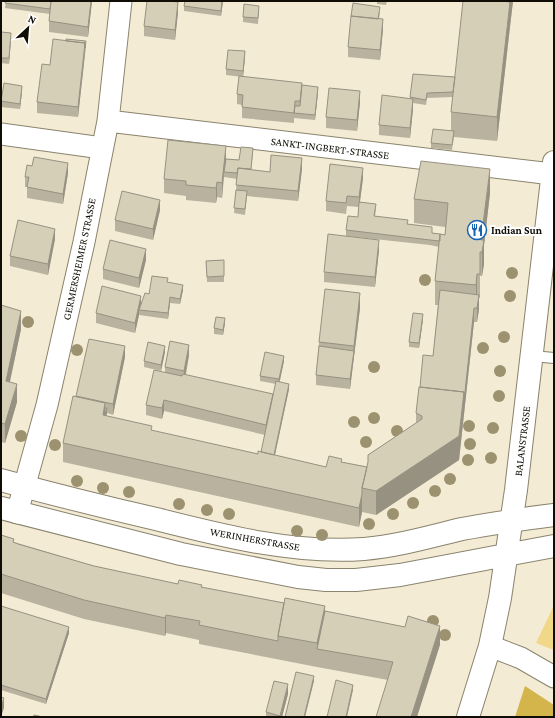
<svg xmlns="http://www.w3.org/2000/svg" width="555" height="718" viewBox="0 0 555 718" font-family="'Crimson Pro',serif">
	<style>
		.green { fill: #f1d889 }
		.forest { fill: #d4b54b }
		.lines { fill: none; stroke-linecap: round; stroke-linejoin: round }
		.lane-casing { stroke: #8a836d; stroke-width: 12 }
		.street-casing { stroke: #8a836d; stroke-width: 23 }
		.secondary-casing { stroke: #8a836d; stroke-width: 24 }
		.lane { stroke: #fff; stroke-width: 10 }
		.street { stroke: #fff; stroke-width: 21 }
		.secondary { stroke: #fff; stroke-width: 22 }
		.tree { fill: #9d9270 }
		.wall { fill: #b8b29e }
		.shaded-wall { fill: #969181 }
		.building { fill: #d6cfb8; stroke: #969181 }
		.labels { text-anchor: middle; stroke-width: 4; stroke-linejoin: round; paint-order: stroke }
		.street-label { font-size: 11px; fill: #0f0d06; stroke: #fff }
		.poi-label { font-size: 11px; font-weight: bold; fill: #0f0d06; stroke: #fff; text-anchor: start }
	</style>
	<rect width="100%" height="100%" fill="#f3ebd4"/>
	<!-- green -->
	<path class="green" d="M554 605V650L536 643Z"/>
	<!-- forest -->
	<path class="forest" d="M525 686 554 705V717H515Z"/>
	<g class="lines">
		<!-- lane casing -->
		<g class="lane-casing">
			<path id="lane" d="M532 356 554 358"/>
		</g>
		<!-- street casing -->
		<g class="street-casing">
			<path id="street" d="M108 121 552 174
				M1 134 102 148
				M17 513 47 405 84 242 108 121 121 1
				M490 646 521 658 554 677"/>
		</g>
		<!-- secondary casing -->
		<g class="secondary-casing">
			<path id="secondary" d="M1 480C52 494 104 507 156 519 223 536 294 554 364 549 398 546 429 537 462 529 492 523 523 519 554 515
				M1 508 181 554 298 577 326 580H356L400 575 554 546
				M468 717 490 646 500 598 516 490 554 162"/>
		</g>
		<!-- lane -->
		<use href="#lane" class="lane"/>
		<!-- street -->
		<use href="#street" class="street"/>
		<!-- secondary -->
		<use href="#secondary" class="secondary"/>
	</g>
	<!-- trees -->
	<g class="tree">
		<circle cx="512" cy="273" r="6"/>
		<circle cx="425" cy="280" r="6"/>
		<circle cx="510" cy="296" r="6"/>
		<circle cx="28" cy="322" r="6"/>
		<circle cx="504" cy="337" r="6"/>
		<circle cx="483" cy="348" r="6"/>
		<circle cx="77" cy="350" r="6"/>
		<circle cx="374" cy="367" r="6"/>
		<circle cx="500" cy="371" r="6"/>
		<circle cx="499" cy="396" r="6"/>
		<circle cx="374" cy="418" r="6"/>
		<circle cx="354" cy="422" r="6"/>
		<circle cx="469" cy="426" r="6"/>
		<circle cx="493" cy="428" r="6"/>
		<circle cx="397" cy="431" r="6"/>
		<circle cx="21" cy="436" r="6"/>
		<circle cx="366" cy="442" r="6"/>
		<circle cx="470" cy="444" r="6"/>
		<circle cx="55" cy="445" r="6"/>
		<circle cx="491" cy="458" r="6"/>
		<circle cx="468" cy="460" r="6"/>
		<circle cx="450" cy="479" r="6"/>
		<circle cx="77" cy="481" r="6"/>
		<circle cx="103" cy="488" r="6"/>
		<circle cx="435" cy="491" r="6"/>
		<circle cx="129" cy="492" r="6"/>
		<circle cx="413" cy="503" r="6"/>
		<circle cx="179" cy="504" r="6"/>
		<circle cx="207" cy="510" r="6"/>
		<circle cx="229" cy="514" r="6"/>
		<circle cx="393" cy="514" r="6"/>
		<circle cx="369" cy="524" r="6"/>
		<circle cx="297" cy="531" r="6"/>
		<circle cx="322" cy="535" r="6"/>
		<circle cx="433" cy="621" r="6"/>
		<circle cx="445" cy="635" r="6"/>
	</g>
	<!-- wall -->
	<path class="wall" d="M6 1H92L88 37 49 32V21L50 14 5 8Z
		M223 1 221 16 184 11V6Z
		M377 1H387L386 5 377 4Z
		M513 1 497 141 454 137 452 150 431 148V143L451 131V112L453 97 427 98 426 105 413 103V109L410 138 379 135V125L410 98 413 74 455 77Z
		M259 11 258 24 243 22V17Z
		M178 12 175 40 144 36V26Z
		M380 12 379 19 383 29 380 60 348 57V47Z
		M1 32 11 38 9 64 1 63Z
		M86 46 78 117 37 113V102Z
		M245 57 243 77 226 75V69Z
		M302 89 318 92 315 120 294 118V123L242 118V105L237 104V94Z
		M22 91 20 109 1 107V101Z
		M360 102 357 131 326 128V117Z
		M253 153 251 170 270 172 302 169 298 201 247 196 245 215 234 213 237 179 224 177 222 198 217 197 216 203 186 200V196L164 193V179L226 159 239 160Z
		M68 173 63 204 27 198V187H25V177Z
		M363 178 360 202 376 209 375 216 408 224 432 233 445 235V227L414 223V199L490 193 484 245V264L482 276H480V298H479V309L477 322H474L459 460 376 515 362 512 359 527 63 462V443L76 396 125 357 113 415 107 413 106 416 152 431 258 454 261 452 265 435 164 411 162 419 146 415V405L165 372V367L189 355 186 375 273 398 276 384 260 381V376L284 361 279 382 289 389 275 455 326 467 342 462 367 467 368 463V455L416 423V413L420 387 433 356 438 305H435V281L439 247 430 245 346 236V230L358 217 359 207 347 206 346 214 326 211V201Z
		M160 210 153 240 115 231V220Z
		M55 239 48 275 10 266V256Z
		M379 250 375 287 324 282V272Z
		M146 260 139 288 103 279V269Z
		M224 260V282H207L206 261Z
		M168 282 183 290 180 304 170 303 168 319 139 315 135 333 96 323V313L141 303 149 294Z
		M1 305 21 329 10 382 17 402 5 443 1 442Z
		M360 308 350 389 316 385V375L319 342Z
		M423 319 419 348 409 347V342Z
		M225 323 223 335 214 334V328Z
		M165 352 161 371 144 367V361Z
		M1 535 14 542 94 566 178 584 202 587 325 611 440 645 388 680 317 667 199 644V640L166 633 165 636 84 619 1 593Z
		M1 606 69 633 46 704 1 690Z
		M288 694 282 717H266V712Z"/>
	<!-- shaded-wall -->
	<path class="shaded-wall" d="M91 1H92L88 37V27Z
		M222 1H223L221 16V11Z
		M511 1H513L510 26V11Z
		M178 2V12L175 40V30Z
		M510 2V26L497 141V117Z
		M383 19V29L380 60V50Z
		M11 33V38L9 64V58Z
		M86 41 85 53 78 117V107Z
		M245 51V57L243 77V71Z
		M22 86V91L20 109V104Z
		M318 87V92L315 120V115Z
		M360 91V102L357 131V120Z
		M413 99V109L410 138V128Z
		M226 146V161L224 172 222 198V183Z
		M302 158V169L298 201V191Z
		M68 163V173L63 204V194Z
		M363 168V178L359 208V197Z
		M490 169V193L484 245V264L482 276V252L481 240Z
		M217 182V197L216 203V188Z
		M160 200V210L153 240V229Z
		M55 229V239L48 275V264Z
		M379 240V250L375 287V277Z
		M146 249V260L139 288V278Z
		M477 274V298L476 309V285Z
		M183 285V290L180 304V299Z
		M360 293V308L350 389V379Z
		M479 295V309L477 322V308Z
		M141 296V306L139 310V315L135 333V323Z
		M170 297V303L168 319V313Z
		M474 308V322L459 460 376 515V491L459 436Z
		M21 311V329L6 399V381Z
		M423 314V319L419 348V343Z
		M225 318V323L223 335V330Z
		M189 345V355L184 381V371Z
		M125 346V357L113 415V404Z
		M165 346V352L161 371V365Z
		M284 356V361L279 385V379Z
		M17 384V402L5 443V424Z
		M289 384V389L271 473V468Z
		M273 394V404L266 435V425Z
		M164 400V411L162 419V408Z
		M105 403V417L107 408V413L103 433V415Z
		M362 494V512L359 527V508Z
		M325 606V630L317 649V667V643Z
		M166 615V633L165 636V618Z
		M440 626V645L417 717H411Z
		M69 627V633L46 704V699Z
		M314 676V681L305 717H304Z
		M288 684V694L282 717H280Z
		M353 685V690L347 717H346Z
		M4 698V708L1 717V707Z"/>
	<!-- building -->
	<path class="building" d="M6 1H51L50 9 5 3Z
		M51 1H91L88 27 49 21Z
		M147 1H168L178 2 175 30 144 26Z
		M185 1H222L221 11 184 6Z
		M463 1H504L510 2 497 117 451 112Z
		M504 1H511L510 11V2Z
		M353 3 380 7 378 19 351 16Z
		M244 4 259 6 258 18 243 17Z
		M351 16 383 19 380 50 348 47Z
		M1 32 11 33 9 58H1Z
		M53 39 85 43 78 107 37 102 42 64 50 65Z
		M66 39 86 41 85 48V43L66 41Z
		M228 50 245 51 243 71 226 69Z
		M413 74 455 77 453 92 427 93 426 100 410 97Z
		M239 76 302 83 300 101H295L294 113 242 107 243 95 237 94Z
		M4 83 22 86 20 104 1 101Z
		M302 85 318 87 315 115 294 113 295 106H300Z
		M329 88 360 91 357 120 326 117Z
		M382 95 413 99 410 128 379 125Z
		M433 129 454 131 452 145 431 143Z
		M168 140 226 146 222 183 217 182 216 188 186 185V181L164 179Z
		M241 147 253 148 251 169 238 168 237 173 224 172 226 159 239 160Z
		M271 155 302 158 298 191 236 185 238 168 270 172Z
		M34 157 68 163 63 194 27 187 29 177H25L27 165 32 166Z
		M421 161 490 169 481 240H484L482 252H480V274H477L476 285 435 281 440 234 445 235 448 203 414 199Z
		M330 164 363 168 359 197 347 196 346 203 326 201Z
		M236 190 247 191 245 209 234 208Z
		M122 191 160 200 153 229 115 220Z
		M359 202 376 204 374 216 408 220 407 224 432 227V233L440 234V241L430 240 346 230 348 216 358 217Z
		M18 220 55 229 48 264 10 256Z
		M328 234 379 240 375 277 324 272Z
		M110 240 146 249 139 278 103 269Z
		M224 260V276L207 277 206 261Z
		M152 276 168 278 167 282 183 285 180 299 170 297 168 313 139 310 145 293 149 294Z
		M102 286 141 296 135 323 96 313Z
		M325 289 360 293 354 346 319 342Z
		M440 290 479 295 477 308H474L464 401V392L420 387 423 355 433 356Z
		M1 305 21 311 6 381 17 384 5 424 1 423Z
		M413 313 423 314 419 343 409 342Z
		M216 317 225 318 223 330 214 328Z
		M89 339 125 346 113 404 76 396Z
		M170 341 189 345 184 371 165 367Z
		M148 342 165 346 161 365 144 361Z
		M319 346 354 351 350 379 316 375Z
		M265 352 284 356 279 379 260 376Z
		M154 370 182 376 183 374 273 394 266 425 164 400 162 408 146 405Z
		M276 381 289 384 274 455 261 452Z
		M419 387 464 392 459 436 376 491 362 488 368 462V455L422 419V416L416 413Z
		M73 396 105 403 103 415 152 426 151 430 258 454V451L326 467 329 456 342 459 341 462 367 467 362 488V494L359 508 63 443Z
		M105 408H107L105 415Z
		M1 535 14 539 13 542 18 544 94 566 178 584 179 580 202 585 201 587 284 603 278 636V641L199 625 200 621 166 615 165 618 84 600 1 574Z
		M285 598 325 606 317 643 278 636Z
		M1 606 69 627 46 699 1 685Z
		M325 611 405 627 408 616 440 626 411 717H376L393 662 317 649Z
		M296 672 314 676 304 717H285Z
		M336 680 353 685 346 717H327Z
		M274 681 288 684 280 716 266 712Z
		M1 697 4 698 1 707Z
		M34 715 43 717H33Z"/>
	<!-- icons -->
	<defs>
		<g id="restaurant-ring" transform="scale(1)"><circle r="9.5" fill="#fff" stroke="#1665b3" stroke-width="1.5"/><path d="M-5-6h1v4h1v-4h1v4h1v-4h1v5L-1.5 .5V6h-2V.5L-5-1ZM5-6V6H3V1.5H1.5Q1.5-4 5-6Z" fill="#1665b3"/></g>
	</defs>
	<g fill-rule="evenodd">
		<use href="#restaurant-ring" x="477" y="230"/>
	</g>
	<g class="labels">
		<!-- street labels -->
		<g class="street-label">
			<text transform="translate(330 148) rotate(7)" y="4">SANKT-INGBERT-STRASSE</text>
			<text transform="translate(79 259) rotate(-78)" y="4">GERMERSHEIMER STRASSE</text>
			<text transform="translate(522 441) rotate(-83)" y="4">BALANSTRASSE</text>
			<text transform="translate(255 539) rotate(10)" y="4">WERINHERSTRASSE</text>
		</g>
		<!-- poi labels -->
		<g class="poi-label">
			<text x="491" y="234">Indian Sun</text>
		</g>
	</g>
	<!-- border -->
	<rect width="555" height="718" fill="none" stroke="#0f0d06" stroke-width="4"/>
	<!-- north arrow -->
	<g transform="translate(28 28) rotate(26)" stroke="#ffffff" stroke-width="3" paint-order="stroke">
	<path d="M0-3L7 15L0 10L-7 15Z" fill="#0f0d06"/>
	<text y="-6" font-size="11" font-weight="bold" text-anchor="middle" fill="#0f0d06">N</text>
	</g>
</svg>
